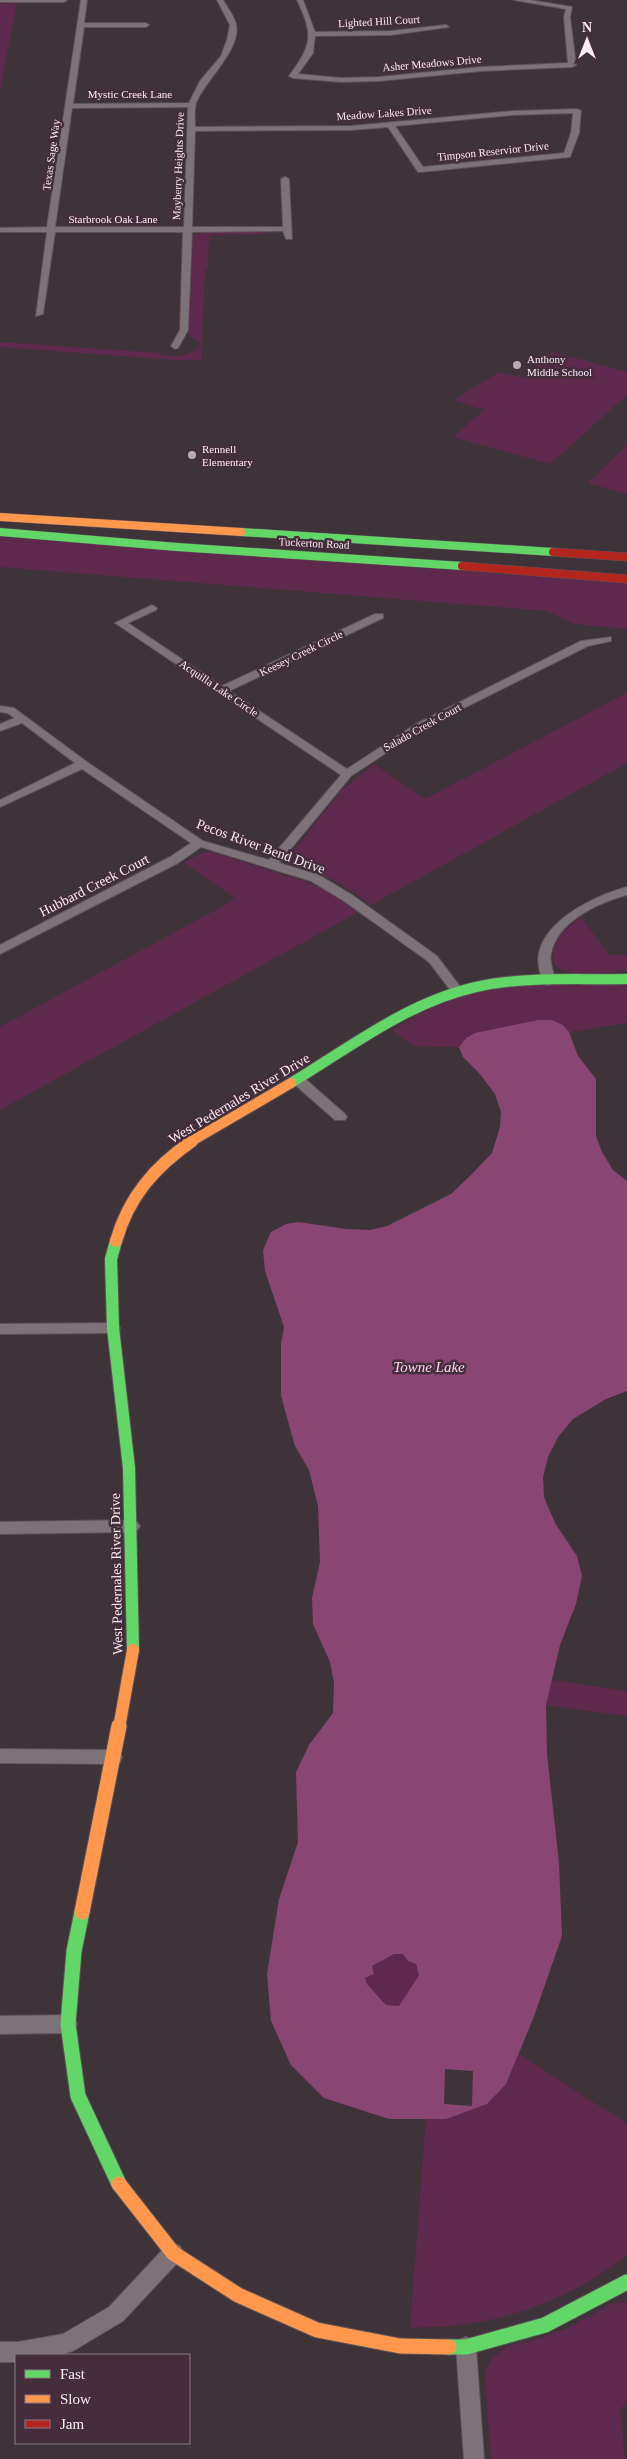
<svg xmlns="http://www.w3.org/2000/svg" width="627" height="2459" viewBox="0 0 627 2459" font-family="'Times New Roman',serif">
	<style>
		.green { fill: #5f294d }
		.water { fill: #8a4672; fill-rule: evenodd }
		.pier { fill: #3f333a }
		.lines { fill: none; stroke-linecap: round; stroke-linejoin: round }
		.street-casing { stroke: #5d5258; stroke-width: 2 }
		.fast-far3-casing { stroke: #5d5258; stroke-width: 9 }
		.fast-far2-casing { stroke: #5d5258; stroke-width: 12 }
		.fast-far1-casing { stroke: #5d5258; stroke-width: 14 }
		.fast-casing { stroke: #5d5258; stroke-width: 17 }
		.slow-far3-casing { stroke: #5d5258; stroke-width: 9 }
		.slow-far2-casing { stroke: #5d5258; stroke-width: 12 }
		.slow-far1-casing { stroke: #5d5258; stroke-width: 14 }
		.slow-casing { stroke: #5d5258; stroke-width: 17 }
		.jam-casing { stroke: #5d5258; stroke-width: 9 }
		.street { fill: #7c7278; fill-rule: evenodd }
		.fast-far3 { stroke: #63d668; stroke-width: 8 }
		.fast-far2 { stroke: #63d668; stroke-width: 10 }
		.fast-far1 { stroke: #63d668; stroke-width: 12 }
		.fast { stroke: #63d668; stroke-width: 15 }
		.slow-far3 { stroke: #ff974d; stroke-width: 8 }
		.slow-far2 { stroke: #ff974d; stroke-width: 10 }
		.slow-far1 { stroke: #ff974d; stroke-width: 12 }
		.slow { stroke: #ff974d; stroke-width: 15 }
		.jam { stroke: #b3261e; stroke-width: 8 }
		.poi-dot { fill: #b9abb3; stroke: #442e3b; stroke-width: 2 }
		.labels { text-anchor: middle; stroke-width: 5; stroke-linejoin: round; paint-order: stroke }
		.far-street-label { font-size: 11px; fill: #fbecf4; stroke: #442e3b }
		.far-poi-label { font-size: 11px; fill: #fbecf4; stroke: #442e3b; text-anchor: start }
		.street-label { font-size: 14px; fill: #fbecf4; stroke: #442e3b }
		.water-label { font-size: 15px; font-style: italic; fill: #fed3eb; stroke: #442e3b }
	</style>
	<rect width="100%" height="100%" fill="#3f333a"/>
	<!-- green -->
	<path class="green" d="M17 2V3L0 91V4Z
		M256 231 267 234 209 235 208 270H205L201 360H176L0 347V342L160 353 158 354C173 358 187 358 199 347L200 343 196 339 189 337 193 235 206 232Z
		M553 352 627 372V395L550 464 453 437 484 410 454 400 499 372 522 378Z
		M627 445V494L588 483Z
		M0 537 627 583V629L575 624 547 611 0 567Z
		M627 693V763L371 905C351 890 332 878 309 868 300 865 294 865 289 857L342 790 374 764 425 799Z
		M204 852H212L309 883 325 890 358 912 0 1110V1027L236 899 184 862Z
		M581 917 609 955H627V971C609 972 551 982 553 956 554 938 568 927 581 917Z
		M627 983V1023L569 1032 563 1025 552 1020 466 1038 459 1047 413 1046 393 1030C410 1020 426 1009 444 1002 501 980 567 985 627 983Z
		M551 1680 627 1691V1716L546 1705Z
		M394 1954H403L408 1961 416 1964 419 1975 399 2006 386 2005 367 1984 365 1978 374 1974 372 1966Z
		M519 2054 627 2124V2255C568 2303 486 2330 410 2327L426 2119H446L506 2084Z
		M627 2302V2401L620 2410 625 2459H491L485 2373 493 2357 508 2346 536 2340 566 2329 613 2303Z"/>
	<!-- water -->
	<path class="water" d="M538 1020H552L563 1025 569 1032 578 1056 596 1079V1136L602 1152 613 1170 627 1181V1391L606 1399 573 1419 558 1437 548 1457 543 1477 544 1497 555 1523 577 1556 582 1576 576 1604 560 1645 546 1705 547 1754 559 1863 562 1936 533 2019 506 2084 487 2104 446 2119H389L324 2098 291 2065 271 2021 267 1974 279 1899 298 1842 296 1772 309 1745 333 1713 334 1683 330 1662 313 1624 312 1598 320 1562 318 1506 309 1470 295 1446 281 1396V1344L284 1327 265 1271 263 1250 271 1232 286 1224 298 1222 346 1229 370 1230 387 1226 451 1194 472 1174 492 1153 500 1127 501 1112 495 1094 479 1073 463 1057 459 1047 466 1038 475 1033ZM394 1954H403L408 1961 416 1964 419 1975 399 2006 386 2005 367 1984 365 1978 374 1974 372 1966Z"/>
	<!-- pier -->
	<path class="pier" d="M445 2069 473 2071 472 2106 444 2104Z"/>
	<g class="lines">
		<!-- street casing -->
		<g class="street-casing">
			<path id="street" d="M0 0H67L64 2H0Z
				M81 0H87L84 23H146L149 25 146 27H84L73 104 189 103 200 81 221 56 227 40 230 25 217 0H223C227 7 234 16 236 24 242 49 205 80 196 103 194 110 195 119 195 127L351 126 512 111 577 109 581 111 579 133 570 157 421 172H418L388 127 351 130 195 131 192 227H283L281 179 285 177 289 179 292 239H286L283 231 192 232 188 330 178 348 175 349 171 346 180 330 183 232H55L43 314 36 316 47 232H0V228L47 227ZM188 107 184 227H55L72 108ZM573 113 571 133 564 153 423 167 395 126 512 115Z
				M297 0H303L315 32 391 31 446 25 449 27 391 35 315 36 313 53 298 74 341 78 379 77 481 67 568 63 564 17 566 9 514 0H530L572 7 570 17 576 65 572 67 481 71 379 81 341 82 293 78 289 76C312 45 314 35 297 0Z
				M152 605 157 608 156 610 128 623 222 686 375 614H383V618L229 691 347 769 416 724 581 641 611 637V641L588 646 424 728 351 776 279 863 319 875 352 895 437 956 462 989 464 992 462 995H454L429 962 344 901 311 881 201 847 178 863 0 954V945L170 857 191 843 82 769 0 807V800L75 763 22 723 0 731V724L15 718 7 713 0 712V706L14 708 87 762 203 841 269 860 341 775 115 623Z
				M627 887V895C598 903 557 921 551 954 549 963 554 972 555 981L549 985 545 984C516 933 589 897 627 887Z
				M298 1076 303 1077 345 1114 347 1117 345 1120H335L293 1083 292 1080Z
				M113 1323 118 1324 120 1328 118 1332 113 1333 0 1334V1324Z
				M132 1520 137 1522 140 1526 137 1530 132 1532 0 1534V1522Z
				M0 1749 114 1750 120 1752 122 1757 120 1762 114 1764 0 1763Z
				M68 2015 74 2018 77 2024 74 2030 68 2033 0 2034V2016Z
				M173 2243 180 2246 183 2253 180 2260 123 2321 73 2351 59 2355H16V2362H0V2342H18L63 2334 109 2307 166 2246Z
				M466 2337 473 2340 476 2347 484 2459H464L456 2347 459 2340Z"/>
		</g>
		<!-- fast-far3 casing -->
		<g class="fast-far3-casing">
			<path id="fast-far3" d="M0 532 177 547 462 566
				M241 532 553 552"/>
		</g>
		<!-- fast-far2 casing -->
		<g class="fast-far2-casing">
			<path id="fast-far2" d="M291 1083C349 1048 408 1002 476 987 525 976 577 980 627 979"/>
		</g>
		<!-- fast-far1 casing -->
		<g class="fast-far1-casing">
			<path id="fast-far1" d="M116 1241 111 1259 113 1328 129 1468 133 1650"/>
		</g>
		<!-- fast casing -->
		<g class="fast-casing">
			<path id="fast" d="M82 1912 74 1951 68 2024 78 2096 119 2184
				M449 2347H466L545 2325 627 2282"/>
		</g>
		<!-- slow-far3 casing -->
		<g class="slow-far3-casing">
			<path id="slow-far3" d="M0 517 241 532"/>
		</g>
		<!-- slow-far2 casing -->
		<g class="slow-far2-casing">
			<path id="slow-far2" d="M190 1142 291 1083"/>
		</g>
		<!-- slow-far1 casing -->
		<g class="slow-far1-casing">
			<path id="slow-far1" d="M116 1241C129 1196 155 1167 192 1141
				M119 1728 133 1650"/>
		</g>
		<!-- slow casing -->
		<g class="slow-casing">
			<path id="slow" d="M82 1912 119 1726
				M119 2184 173 2253 238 2295 317 2330 400 2346 449 2347"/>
		</g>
		<!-- jam casing -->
		<g class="jam-casing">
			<path id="jam" d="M553 552 627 557
				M462 566 627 579"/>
		</g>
		<!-- street -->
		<use href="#street" class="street"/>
		<!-- fast-far3 -->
		<use href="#fast-far3" class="fast-far3"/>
		<!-- fast-far2 -->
		<use href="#fast-far2" class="fast-far2"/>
		<!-- fast-far1 -->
		<use href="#fast-far1" class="fast-far1"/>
		<!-- fast -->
		<use href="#fast" class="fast"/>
		<!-- slow-far3 -->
		<use href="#slow-far3" class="slow-far3"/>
		<!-- slow-far2 -->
		<use href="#slow-far2" class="slow-far2"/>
		<!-- slow-far1 -->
		<use href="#slow-far1" class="slow-far1"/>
		<!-- slow -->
		<use href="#slow" class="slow"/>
		<!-- jam -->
		<use href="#jam" class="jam"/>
	</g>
	<!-- markers -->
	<g class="poi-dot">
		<circle cx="517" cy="365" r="5"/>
		<circle cx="192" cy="455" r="5"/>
	</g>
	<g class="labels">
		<!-- far-street labels -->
		<g class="far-street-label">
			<text transform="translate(379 21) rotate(-3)" y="4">Lighted Hill Court</text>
			<text transform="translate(432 63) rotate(-5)" y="4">Asher Meadows Drive</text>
			<text x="130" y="98">Mystic Creek Lane</text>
			<text transform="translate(384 113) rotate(-4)" y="4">Meadow Lakes Drive</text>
			<text transform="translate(493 151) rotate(-6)" y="4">Timpson Reservior Drive</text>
			<text transform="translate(51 155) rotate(-82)" y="4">Texas Sage Way</text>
			<text transform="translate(178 166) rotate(-88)" y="4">Mayberry Heights Drive</text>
			<text x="113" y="223">Starbrook Oak Lane</text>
			<text transform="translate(314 543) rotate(3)" y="4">Tuckerton Road</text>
			<text transform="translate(301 653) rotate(-26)" y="4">Keesey Creek Circle</text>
			<text transform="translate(219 688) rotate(34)" y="4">Acquilla Lake Circle</text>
			<text transform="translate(422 727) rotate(-29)" y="4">Salado Creek Court</text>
		</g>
		<!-- far-poi labels -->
		<g class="far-poi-label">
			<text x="527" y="363">Anthony<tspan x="527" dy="13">Middle School</tspan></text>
			<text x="202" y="453">Rennell<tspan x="202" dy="13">Elementary</tspan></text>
		</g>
		<!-- street labels -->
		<g class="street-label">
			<text transform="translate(261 846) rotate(20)" y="5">Pecos River Bend Drive</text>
			<text transform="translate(94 885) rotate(-27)" y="5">Hubbard Creek Court</text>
			<text transform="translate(239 1098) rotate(-31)" y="5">West Pedernales River Drive</text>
			<text transform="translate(116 1574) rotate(-91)" y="5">West Pedernales River Drive</text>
		</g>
		<!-- water labels -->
		<g class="water-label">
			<text x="429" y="1372">Towne Lake</text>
		</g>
	</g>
	<!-- legend -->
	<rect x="15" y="2354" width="175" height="90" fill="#442e3b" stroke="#8d7a85"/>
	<rect x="25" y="2370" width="25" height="8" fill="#63d668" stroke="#8d7a85"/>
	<text x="60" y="2379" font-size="15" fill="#fbecf4">Fast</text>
	<rect x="25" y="2395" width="25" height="8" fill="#ff974d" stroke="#8d7a85"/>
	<text x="60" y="2404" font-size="15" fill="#fbecf4">Slow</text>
	<rect x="25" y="2420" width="25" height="8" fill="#b3261e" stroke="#8d7a85"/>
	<text x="60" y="2429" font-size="15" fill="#fbecf4">Jam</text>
	<!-- north arrow -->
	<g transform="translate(587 40)" stroke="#442e3b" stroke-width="4" paint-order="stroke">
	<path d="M0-4L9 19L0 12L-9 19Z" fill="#fbecf4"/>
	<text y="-8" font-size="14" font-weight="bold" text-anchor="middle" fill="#fbecf4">N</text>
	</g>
</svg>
